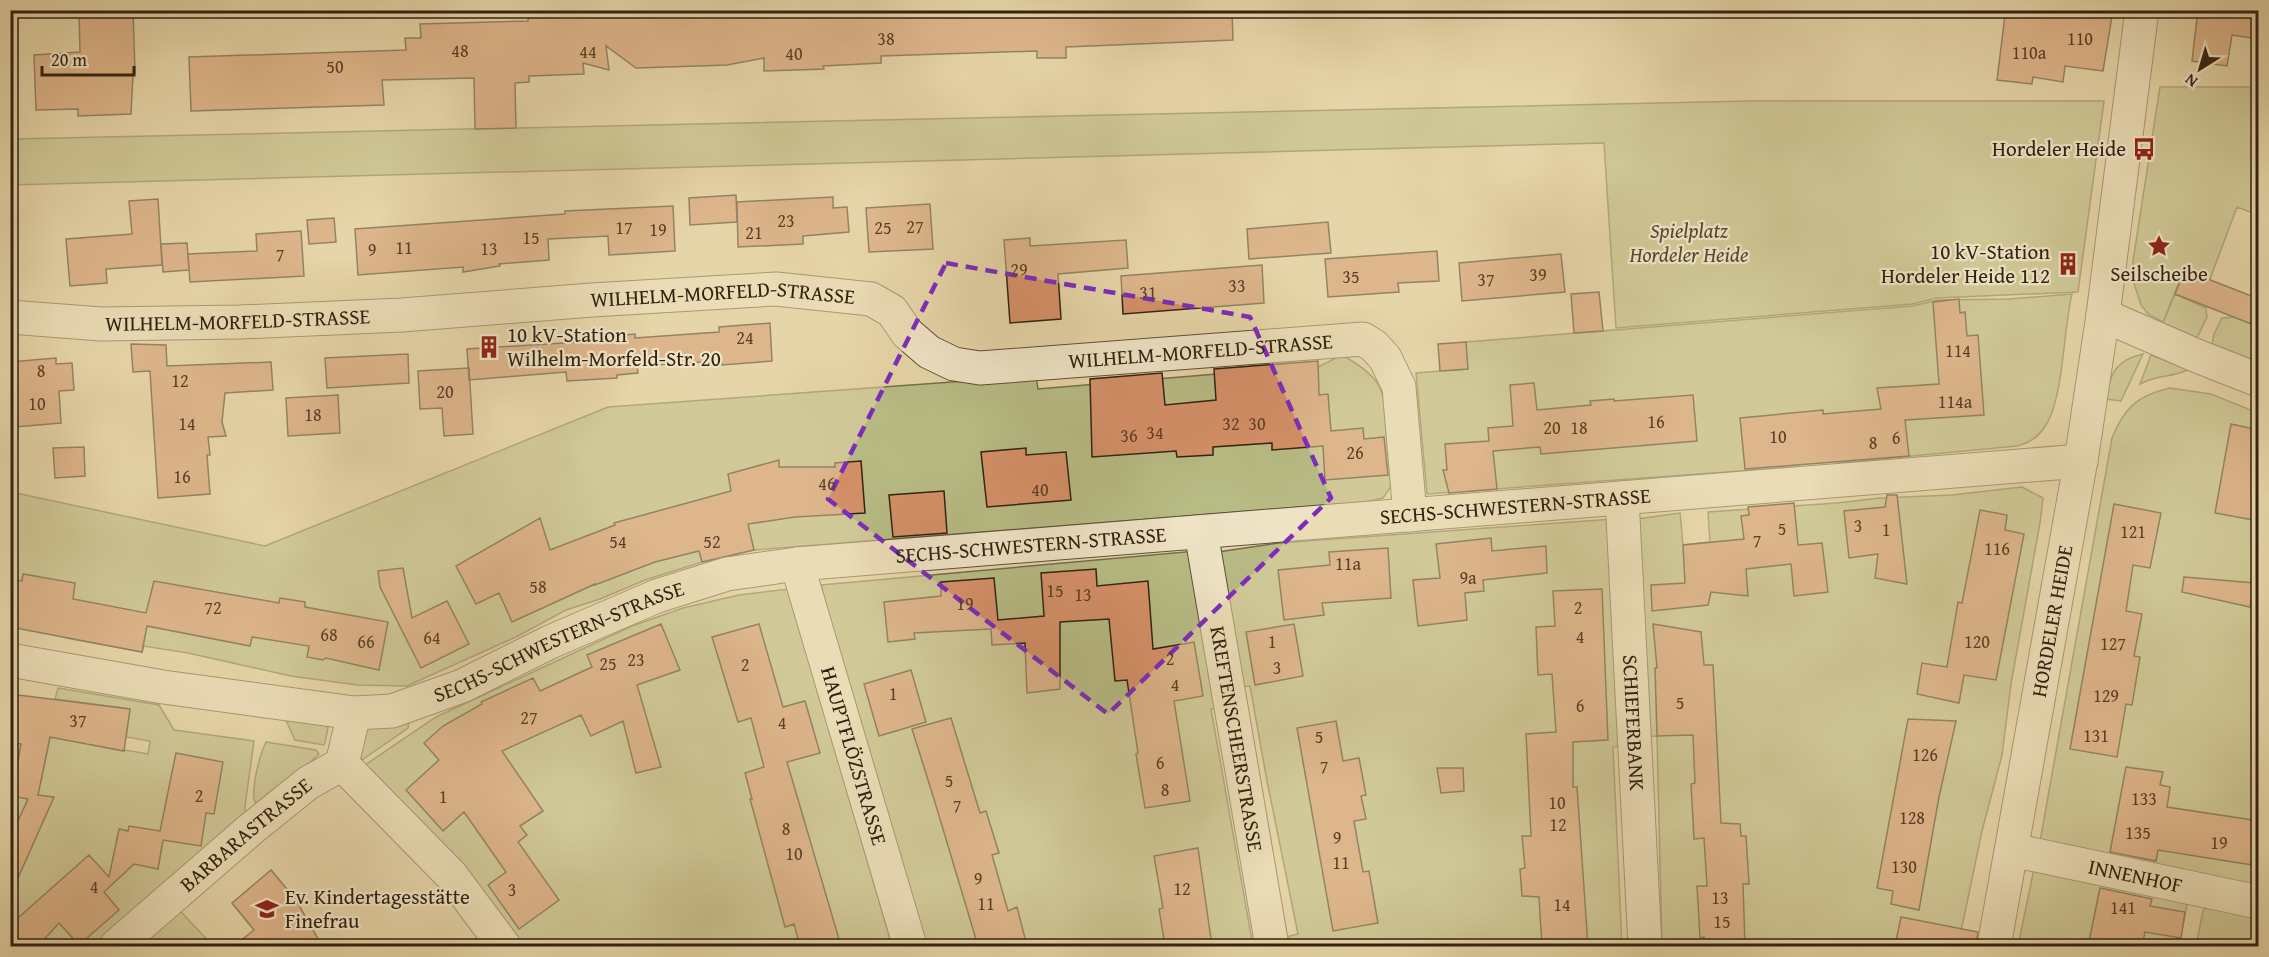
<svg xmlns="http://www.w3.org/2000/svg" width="2269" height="957" viewBox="0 0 2269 957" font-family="'Gentium Book Plus',serif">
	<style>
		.green { fill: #b8bc85; stroke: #746f4b; stroke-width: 1.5 }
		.building { fill: #d69169; stroke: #312211; stroke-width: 1.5 }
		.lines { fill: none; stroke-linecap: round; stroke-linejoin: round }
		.minor-casing { stroke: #5e4f37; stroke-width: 35 }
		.minor { stroke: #efe4c6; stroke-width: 33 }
		.marked { fill: none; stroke: #7b2cbf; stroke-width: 4.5; stroke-dasharray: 12 8; stroke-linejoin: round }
		.labels { text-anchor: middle; stroke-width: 4.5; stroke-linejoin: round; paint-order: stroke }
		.number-label { font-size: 18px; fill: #5a3e27 }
		.poi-label { font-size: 21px; fill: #312211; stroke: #efe4c6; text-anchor: end }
		.park-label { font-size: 21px; font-style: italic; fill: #53482e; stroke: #efe4c6 }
		.street-label { font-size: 21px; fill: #312211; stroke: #efe4c6 }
	</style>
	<rect width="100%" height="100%" fill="#e6d5a8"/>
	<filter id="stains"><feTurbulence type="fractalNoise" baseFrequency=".00333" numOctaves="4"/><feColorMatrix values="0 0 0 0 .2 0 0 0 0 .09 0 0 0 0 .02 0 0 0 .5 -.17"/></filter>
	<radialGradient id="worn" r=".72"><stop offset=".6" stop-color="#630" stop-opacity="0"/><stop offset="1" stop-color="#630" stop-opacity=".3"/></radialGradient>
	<!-- green -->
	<path class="green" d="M2160 87H2258V215L2237 207 2210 279 2184 270 2163 322 2148 314 2141 305 2131 274Z
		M1749 101H2104L2078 292 1937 298 1912 304 1616 328 1604 143 10 185 11 139Z
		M2072 294C2063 330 2064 396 2046 425 2039 437 2029 443 2017 446L1839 463 1836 434 1793 458 1794 467 1427 494 1416 373 1467 369 1466 342 1912 306 1938 300 2009 299Z
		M2175 294 2206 308 2207 317 2197 338 2163 323Z
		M2234 317 2258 327V362L2212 344 2214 334 2222 318Z
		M2143 354 2121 401 2106 399C2110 373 2116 360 2143 354Z
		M1292 355 1294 368 1318 367 1342 355C1356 363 1369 371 1378 384 1389 400 1390 463 1392 485L1383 498 1365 502 754 550 702 562 645 580 600 599 566 610 516 637 407 686 357 685 291 676 188 653 144 646 142 652 66 638 69 624 32 610 37 576 23 574 22 581 11 579V492L265 546 608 407 1036 376 1038 389 1240 372V359Z
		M2151 355 2189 369C2174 378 2158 374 2140 384Z
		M2170 388 2211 394 2258 413V890L2039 847 2112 438C2124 408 2138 395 2170 388Z
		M2022 487 2043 498 2040 523 2011 684 2002 755 1982 831 1958 946H1662L1657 736 1643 737 1637 519 1680 513 1683 545 1710 542 1708 512 1837 503 1880 498 1952 495Z
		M1613 519 1625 745 1613 747 1622 946H1288L1286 937 1298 934 1267 781 1250 686 1240 687 1218 552 1279 543Z
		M1196 551 1223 707 1211 709 1252 941 1264 939 1265 946H922L838 652 821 585Z
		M789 589 892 946H514L365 765 436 717 632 626 683 608 739 595Z
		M58 688 159 705 174 730 254 741 245 806 246 820 96 946H56L46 938 38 946H11V743L22 744 12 796 28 799 41 782 50 737 148 754 150 741 126 737 130 709 55 699Z
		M284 716 325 723 328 728 325 743 324 745 295 740Z
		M409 721 408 728 362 760 355 752 368 727Z
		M266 742 316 750 319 754 261 811C258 807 255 804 254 799 252 785 260 754 266 742Z
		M2034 869 2186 899 2187 905 2179 946H2018Z
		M170 900 213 946H108Z
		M2206 906 2258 915V946H2196L2203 911Z"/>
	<!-- building -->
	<path class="building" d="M79 10H133L135 73 133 74 131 114 78 116V109L36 110 34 55 80 52Z
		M698 10H1232L1233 40 1066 47V58H1037V51L881 56V63L823 66 824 69 764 71V58L727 65 636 68 606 46 609 70 583 63 584 74 529 76V82L515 83 516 128 475 129 474 78 382 80 384 105 191 111 189 57 406 50 405 38H421L420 24 528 21V17Z
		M2017 10H2113L2103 71 2065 66 2063 82 2033 77 2032 84 1997 80 2005 15 2016 16Z
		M2198 10H2259V39L2232 35 2227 66 2192 61Z
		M736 195 737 222 690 225 689 198Z
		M833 197V208L847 207 849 232 803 236V244L738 247 737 202Z
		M158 199 162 265 106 269 107 283 70 286 66 239 132 234 129 201Z
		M930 204 933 249 869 252 866 208Z
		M673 206 675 251 609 255 608 236 548 239 549 260 499 264 500 266 463 272V267L358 275 355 229 565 214V211Z
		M334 218 336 242 309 244 307 220Z
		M1328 222 1331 253 1249 259 1247 229Z
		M301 231 304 276 190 282 188 254 257 251 256 234Z
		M1030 238V246L1126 240 1128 268 1058 274 1061 319 1010 323 1004 240Z
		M187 243 189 270 163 272 161 244Z
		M1437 251 1439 281 1398 283 1399 292 1328 297 1325 259Z
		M1561 254 1565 292 1462 301 1459 263Z
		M1262 265 1264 303 1123 314 1121 276Z
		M2185 270 2259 299V327L2175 294Z
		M1599 292 1603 331 1574 333 1571 294Z
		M1959 299 1960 313 1965 312 1967 336 1978 335 1984 415 1905 420 1909 456 1745 469 1740 418 1823 410V414L1881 409 1877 388 1939 384 1933 302Z
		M770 323 772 361 722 365 721 361 637 366 638 373 617 375V378L567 381 566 372 469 380 467 349 611 340V336L635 334V338L719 332V327Z
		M1466 342 1468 369 1440 371 1438 344Z
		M131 344 166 345 167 366 271 362 273 390 225 393 222 422 226 436 208 437 210 455H207L210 494 158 498 150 371 133 372Z
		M408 354 409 383 327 388 325 358Z
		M56 358V364L72 363 74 390 59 391 61 423 15 427 10 362Z
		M1318 361 1319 395 1328 394 1331 431 1363 428 1364 439 1384 437 1388 475 1325 480 1323 446 1272 450V443L1213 447V455L1177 457 1176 451 1092 457 1090 379 1162 373 1165 405 1216 400 1214 369Z
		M469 368 473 434 444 436 442 408 420 409 418 371Z
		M1534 383 1537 410 1591 405 1590 401 1614 399V401L1693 395 1697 441 1541 454 1540 447 1493 451 1497 489 1449 493 1443 470H1447L1445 444 1489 441 1488 428 1513 426 1510 385Z
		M338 395 340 433 288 436 286 398Z
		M2231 424 2259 430V521L2215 513Z
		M84 447 85 476 55 478 53 448Z
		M1026 448V455L1066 452 1071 500 987 507 981 452Z
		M779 460V467H835V463L861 461 865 513 795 517 748 524 754 550 702 562 699 551 655 562 595 585V584L512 622 499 593 476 604 456 566 540 518 550 550 615 525 614 523 731 491 728 474Z
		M944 491 947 533 893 537 889 495Z
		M1887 495H1897L1907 584 1875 578 1878 554 1849 558 1844 511 1885 507Z
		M1794 503 1798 545 1822 543 1828 592 1794 596 1791 564 1746 569 1748 596 1711 592 1708 605 1652 611 1651 585 1685 583 1683 545 1744 539 1741 516 1749 515 1748 507Z
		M2114 504 2161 513 2150 568 2133 565 2126 611 2142 614 2134 656 2140 657 2132 705 2126 704 2117 757 2070 749Z
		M1980 510 2007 515 2005 530 2024 534 1996 680 1964 675 1959 703 1917 694 1922 663 1947 667 1958 602 1962 603Z
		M1491 538 1492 551 1546 546 1547 573 1483 580 1484 591 1465 593 1467 620 1418 626 1413 580 1440 578 1436 544Z
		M1388 548 1391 598 1322 603 1324 615 1284 620 1278 570 1330 565 1329 552Z
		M403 568 412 618 447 601 469 644 421 668 380 587 378 571Z
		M1096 569 1097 586 1148 581 1153 649 1194 642 1203 696 1174 701 1190 801 1145 808 1136 754 1138 753 1127 680 1115 681 1109 619 1060 622V689L1027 693 1025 643 992 645 991 629 914 633 915 639 888 642 884 602 941 596V582L994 578 998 620 1044 616 1041 573Z
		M23 574 75 583 73 599 146 613 154 581 279 603 280 598 305 602V607L388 622 379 670 326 658 323 660 307 657 309 646 252 637 250 646 147 626 142 652 10 627V579L22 581Z
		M2184 577 2255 583 2250 607 2182 592Z
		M1602 589 1608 740 1573 742V787H1577L1588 946H1542L1539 897 1522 896 1520 869 1525 868 1522 836H1531L1526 734 1556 732 1552 674 1538 675 1536 627 1555 626 1553 591Z
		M661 624 680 670 637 685 661 767 636 773 623 721 591 736 581 715 502 751 543 811 520 826 527 835 518 842 559 900 519 929 488 885 506 872 464 812 443 831 406 790 439 760 424 743 443 726 482 704 481 702 533 678 540 691 592 667 587 655Z
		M759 624 783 707 805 701 820 753 787 762 841 946H800L794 924 785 927 750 799H752L745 773 764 767 751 718 738 722 712 637Z
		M1294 624 1303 676 1255 685 1246 632Z
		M1653 624 1701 632 1704 665H1713L1721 823 1740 824 1741 836H1746L1749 884H1743L1745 946H1704V937L1700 938 1697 886H1707L1704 838 1694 839 1691 784 1695 783 1693 735 1657 736 1655 668H1657Z
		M911 670 926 722 879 736 864 684Z
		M10 694 130 709 124 751 50 737 38 795 54 797 10 896V838L28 799 12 796 21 744 10 743Z
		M951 718 980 813 986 811 999 853 992 855 1008 911 1017 907 1027 946H978L934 799 912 729Z
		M1908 719 1956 721 1939 797 1919 910 1891 904 1893 891 1877 888Z
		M1336 721 1343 761 1359 758 1366 795 1361 796 1366 819 1354 821 1363 872 1369 871 1378 923 1333 931 1297 728Z
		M176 753 223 762 214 814 206 813 201 846 163 840 158 869 134 864 104 892 119 910 79 945 59 923 38 946H10V925L89 855 109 877 119 829 128 831 129 826 160 831Z
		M2126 767 2163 772 2160 785 2170 787 2167 807 2259 821V866L2158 850 2156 861 2110 852Z
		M1437 768H1463L1464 791 1441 793Z
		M1198 848 1212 946H1165L1159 909 1163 908 1154 856Z
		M271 870 296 900 322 946H234L254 930 232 903Z
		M2100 888 2152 899 2150 906 2185 912 2181 938 2145 932 2142 946H2088Z
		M1901 917 1978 932 1976 946H1895Z"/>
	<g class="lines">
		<!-- minor casing -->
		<g class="minor-casing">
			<g id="minor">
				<path d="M2103 315 2197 356 2258 380"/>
				<path id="s1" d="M10 317 101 324 240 322 402 315 592 300 776 289 871 299 892 311 907 333 929 352 954 364 980 368 1363 339 1374 346 1385 358 1399 387 1410 515"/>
				<path id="s2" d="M1622 498 1645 946"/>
				<path id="s3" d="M1201 532 1272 946"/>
				<path id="s4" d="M797 564 910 946"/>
				<path id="s5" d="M10 660 163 687 354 713 392 711 462 686 550 642 657 596 727 574 797 564 2081 461"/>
				<path d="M342 764 451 875 504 946"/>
				<path id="s6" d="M2012 850 2258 902"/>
				<path id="s7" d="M116 946 251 829 308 783 342 764 354 713"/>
				<path id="s8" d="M1994 946 2082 454 2103 315 2142 10"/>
			</g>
		</g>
		<!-- minor -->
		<use href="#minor" class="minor"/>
	</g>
	<!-- marked area -->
	<path d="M0 0H2269V957H0ZM946 263 1250 317 1331 498 1108 714 828 499Z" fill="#e6d5a8" fill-opacity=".55" fill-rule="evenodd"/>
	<path class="marked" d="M946 263 1250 317 1331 498 1108 714 828 499Z"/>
	<!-- icons -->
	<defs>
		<g id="bus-bare" transform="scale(1.8)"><path d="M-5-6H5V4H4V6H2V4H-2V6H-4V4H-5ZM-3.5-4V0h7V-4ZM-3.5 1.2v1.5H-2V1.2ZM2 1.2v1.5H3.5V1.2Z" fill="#8f2418" stroke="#efe4c6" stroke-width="2.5" paint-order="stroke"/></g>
		<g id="sight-bare" transform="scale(1.8)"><path d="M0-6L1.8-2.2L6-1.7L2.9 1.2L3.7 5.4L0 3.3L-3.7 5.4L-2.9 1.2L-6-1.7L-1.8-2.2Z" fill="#8f2418" stroke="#efe4c6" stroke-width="2.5" paint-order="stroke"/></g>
		<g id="building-bare" transform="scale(1.8)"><path d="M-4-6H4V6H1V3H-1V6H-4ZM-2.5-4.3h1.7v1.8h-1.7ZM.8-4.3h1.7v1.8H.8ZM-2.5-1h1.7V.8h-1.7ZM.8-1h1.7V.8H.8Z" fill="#8f2418" stroke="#efe4c6" stroke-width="2.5" paint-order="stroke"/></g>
		<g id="school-bare" transform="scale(1.8)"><path d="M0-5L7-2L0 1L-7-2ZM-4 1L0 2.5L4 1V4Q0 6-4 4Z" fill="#8f2418" stroke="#efe4c6" stroke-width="2.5" paint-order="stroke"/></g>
	</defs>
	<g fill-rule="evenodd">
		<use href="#bus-bare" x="2144" y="149"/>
		<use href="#sight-bare" x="2159" y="246"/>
		<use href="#building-bare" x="2068" y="264"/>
		<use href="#building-bare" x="489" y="347"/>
		<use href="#school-bare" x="267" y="909"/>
	</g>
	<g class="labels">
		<!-- number labels -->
		<g class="number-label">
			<text x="886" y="45">38</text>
			<text x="2080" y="45">110</text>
			<text x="460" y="57">48</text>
			<text x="588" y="58">44</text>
			<text x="2029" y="59">110a</text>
			<text x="794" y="60">40</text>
			<text x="335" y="73">50</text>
			<text x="786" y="227">23</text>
			<text x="915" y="233">27</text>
			<text x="624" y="234">17</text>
			<text x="883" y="234">25</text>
			<text x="658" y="236">19</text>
			<text x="754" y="239">21</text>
			<text x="531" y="244">15</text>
			<text x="404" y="254">11</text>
			<text x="489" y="255">13</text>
			<text x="372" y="256">9</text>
			<text x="280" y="261">7</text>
			<text x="1019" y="276">29</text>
			<text x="1538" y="281">39</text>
			<text x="1351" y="283">35</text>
			<text x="1486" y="286">37</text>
			<text x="1237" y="292">33</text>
			<text x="1148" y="299">31</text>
			<text x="745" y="344">24</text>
			<text x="1958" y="357">114</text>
			<text x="41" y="377">8</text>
			<text x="180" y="387">12</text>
			<text x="445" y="398">20</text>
			<text x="1955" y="408">114a</text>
			<text x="37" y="410">10</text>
			<text x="313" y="421">18</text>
			<text x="1656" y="428">16</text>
			<text x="187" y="430">14</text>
			<text x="1231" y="430">32</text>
			<text x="1257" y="430">30</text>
			<text x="1552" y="434">20</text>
			<text x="1579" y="434">18</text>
			<text x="1155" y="439">34</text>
			<text x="1129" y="442">36</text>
			<text x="1778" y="443">10</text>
			<text x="1896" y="444">6</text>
			<text x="1873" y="449">8</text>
			<text x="1355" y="459">26</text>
			<text x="182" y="483">16</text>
			<text x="827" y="490">46</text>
			<text x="1040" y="496">40</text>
			<text x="1858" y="532">3</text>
			<text x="1782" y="535">5</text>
			<text x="1886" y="536">1</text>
			<text x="2133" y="538">121</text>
			<text x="1757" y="547">7</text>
			<text x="618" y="548">54</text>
			<text x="712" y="548">52</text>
			<text x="1997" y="555">116</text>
			<text x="1348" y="570">11a</text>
			<text x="1468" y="584">9a</text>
			<text x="538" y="593">58</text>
			<text x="1055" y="597">15</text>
			<text x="1083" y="601">13</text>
			<text x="965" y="610">19</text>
			<text x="213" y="614">72</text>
			<text x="1578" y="614">2</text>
			<text x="329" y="641">68</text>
			<text x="1580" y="643">4</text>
			<text x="432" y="644">64</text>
			<text x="366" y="648">66</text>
			<text x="1272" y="648">1</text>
			<text x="1977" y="648">120</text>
			<text x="2113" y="650">127</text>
			<text x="1170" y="665">2</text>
			<text x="636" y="666">23</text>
			<text x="608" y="670">25</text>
			<text x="745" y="671">2</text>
			<text x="1277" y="674">3</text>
			<text x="1175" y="691">4</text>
			<text x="893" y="700">1</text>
			<text x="2106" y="702">129</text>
			<text x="1680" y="709">5</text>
			<text x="1580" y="712">6</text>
			<text x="529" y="724">27</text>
			<text x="78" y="727">37</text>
			<text x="782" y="729">4</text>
			<text x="2096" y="742">131</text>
			<text x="1319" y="743">5</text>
			<text x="1925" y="761">126</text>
			<text x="1160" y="769">6</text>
			<text x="1324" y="773">7</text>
			<text x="949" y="787">5</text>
			<text x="1165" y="796">8</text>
			<text x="199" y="802">2</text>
			<text x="443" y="803">1</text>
			<text x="2144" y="805">133</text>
			<text x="1557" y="809">10</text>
			<text x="957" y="812">7</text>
			<text x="1912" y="824">128</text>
			<text x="1558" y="831">12</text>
			<text x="786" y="835">8</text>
			<text x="2138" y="839">135</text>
			<text x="1337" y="844">9</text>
			<text x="2219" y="849">19</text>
			<text x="794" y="860">10</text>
			<text x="1341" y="869">11</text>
			<text x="1904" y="873">130</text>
			<text x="978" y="885">9</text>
			<text x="94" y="893">4</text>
			<text x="1182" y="895">12</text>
			<text x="512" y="896">3</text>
			<text x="1720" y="904">13</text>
			<text x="986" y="910">11</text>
			<text x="1562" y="911">14</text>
			<text x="2123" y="914">141</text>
			<text x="1722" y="928">15</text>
		</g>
		<!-- poi labels -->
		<g class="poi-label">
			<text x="2126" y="156">Hordeler Heide</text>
			<text x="2050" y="259">10 kV-Station<tspan x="2050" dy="24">Hordeler Heide 112</tspan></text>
			<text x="2159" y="281" text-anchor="middle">Seilscheibe</text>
			<text x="507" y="342" text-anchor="start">10 kV-Station<tspan x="507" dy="24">Wilhelm-Morfeld-Str. 20</tspan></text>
			<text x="285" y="904" text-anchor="start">Ev. Kindertagesstätte<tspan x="285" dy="24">Finefrau</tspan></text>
		</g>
		<!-- park labels -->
		<g class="park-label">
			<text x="1689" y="238">Spielplatz<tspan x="1689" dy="24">Hordeler Heide</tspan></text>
		</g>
		<!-- street labels -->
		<g class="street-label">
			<text dy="7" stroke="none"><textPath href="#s1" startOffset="714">WILHELM-MORFELD-STRASSE</textPath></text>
			<text dy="7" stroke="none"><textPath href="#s1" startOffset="228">WILHELM-MORFELD-STRASSE</textPath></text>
			<text dy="7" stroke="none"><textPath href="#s1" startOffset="1218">WILHELM-MORFELD-STRASSE</textPath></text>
			<text dy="7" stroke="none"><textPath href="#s5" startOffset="1540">SECHS-SCHWESTERN-STRASSE</textPath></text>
			<text dy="7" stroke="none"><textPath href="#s5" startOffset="1054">SECHS-SCHWESTERN-STRASSE</textPath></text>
			<text dy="7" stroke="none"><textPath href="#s8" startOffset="330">HORDELER HEIDE</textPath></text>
			<text dy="7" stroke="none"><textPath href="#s5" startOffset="567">SECHS-SCHWESTERN-STRASSE</textPath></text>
			<text dy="7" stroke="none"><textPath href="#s2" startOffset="225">SCHIEFERBANK</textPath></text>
			<text dy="7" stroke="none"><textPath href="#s3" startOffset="210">KREFTENSCHEERSTRASSE</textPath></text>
			<text dy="7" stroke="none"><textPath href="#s4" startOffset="200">HAUPTFLÖZSTRASSE</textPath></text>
			<text dy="7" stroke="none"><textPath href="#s7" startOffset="171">BARBARASTRASSE</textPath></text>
			<text dy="7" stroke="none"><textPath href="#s6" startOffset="126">INNENHOF</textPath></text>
		</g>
	</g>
	<!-- margin -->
	<rect width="2269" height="957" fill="none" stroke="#e6d5a8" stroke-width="36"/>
	<rect x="12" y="12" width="2245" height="933" fill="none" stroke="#312211" stroke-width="3"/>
	<rect x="18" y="18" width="2233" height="921" fill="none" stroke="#312211" stroke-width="1.5"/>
	<!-- north arrow -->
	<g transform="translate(2200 69) rotate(217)" stroke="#efe4c6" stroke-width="4.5" paint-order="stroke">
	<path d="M0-4.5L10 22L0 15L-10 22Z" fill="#312211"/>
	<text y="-9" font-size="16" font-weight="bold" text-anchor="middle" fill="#312211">N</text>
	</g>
	<!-- scale -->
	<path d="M42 66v9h92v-9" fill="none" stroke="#312211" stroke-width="3"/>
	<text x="51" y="66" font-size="18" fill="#312211" stroke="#efe4c6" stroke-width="4.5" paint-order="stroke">20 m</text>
	<rect width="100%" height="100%" filter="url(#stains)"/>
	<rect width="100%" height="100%" fill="url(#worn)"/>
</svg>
